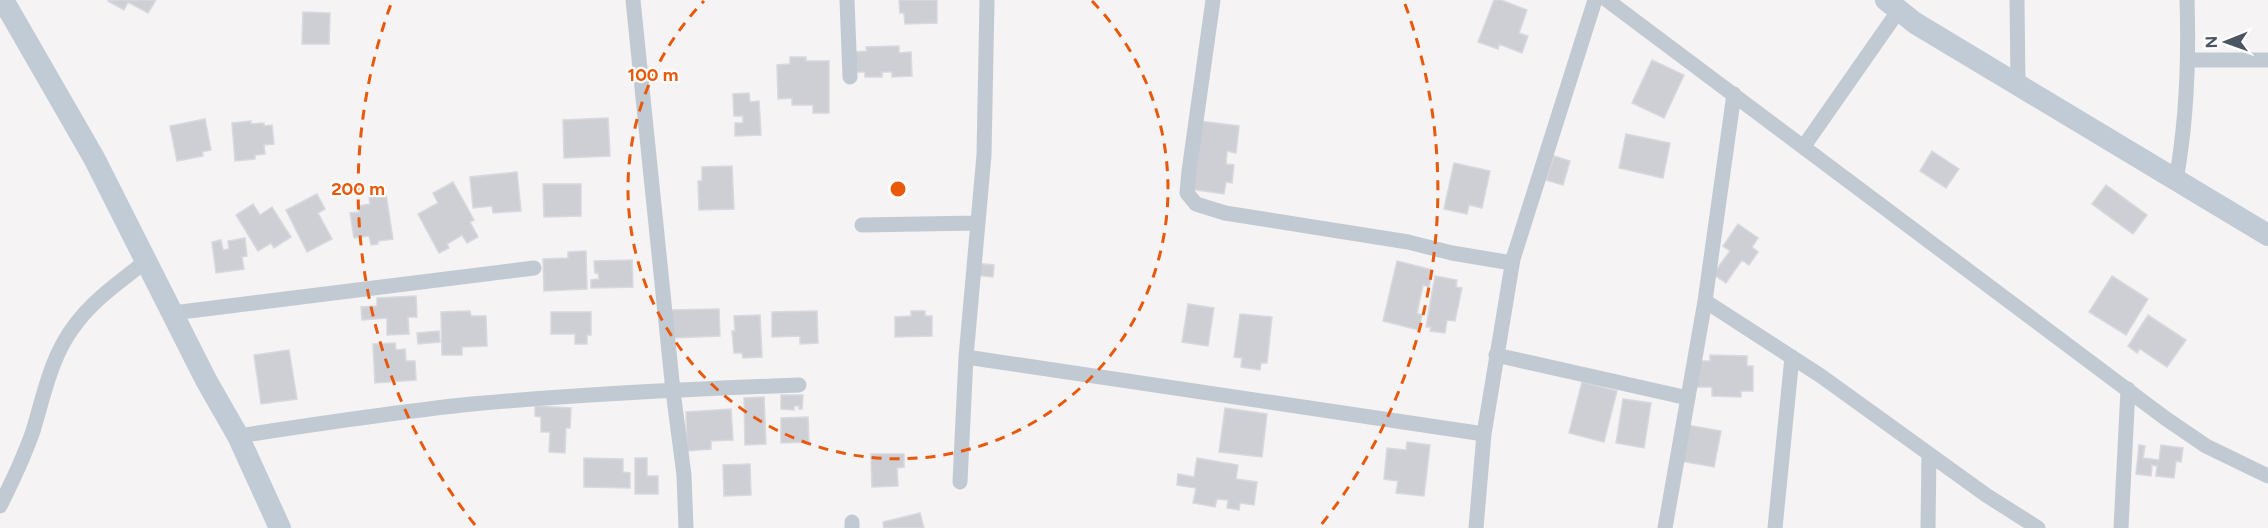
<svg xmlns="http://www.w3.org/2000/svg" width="2268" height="528" viewBox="0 0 2268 528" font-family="Figtree,sans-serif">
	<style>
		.building { fill: #cdcfd5; stroke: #d7d9de; stroke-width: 1.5 }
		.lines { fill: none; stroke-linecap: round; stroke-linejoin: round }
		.street { stroke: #c1cad2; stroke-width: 15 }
		.secondary { stroke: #c1cbd6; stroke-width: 22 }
		.ring { fill: none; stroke: #e8590c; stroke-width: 3; stroke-dasharray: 10 8 }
		.centre { fill: #e8590c; stroke: #fff; stroke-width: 3 }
		.ring-label { font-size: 18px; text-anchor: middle; font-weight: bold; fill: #e8590c; stroke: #fff; stroke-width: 4.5; stroke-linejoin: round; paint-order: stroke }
	</style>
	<rect width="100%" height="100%" fill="#f5f3f3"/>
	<!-- building -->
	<path class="building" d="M109 0H156L148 13 128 2 124 10 108 1Z
		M899 0H937V23L905 24 904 13H900Z
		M1494 0H1501L1527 10 1519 33 1528 36 1522 53 1499 44 1498 49 1478 42Z
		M303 12 330 13 329 44H302Z
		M899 46V53L911 52 912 76 892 77V72H882V77H865V72H856L855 52 867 51 866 47Z
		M790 57H806V61H829V113H813V105H792V98L778 99 777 65 790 64Z
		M1652 60 1684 75 1664 118 1632 103Z
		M749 93 750 102 759 101 761 135 735 136V123H743V116H734L733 94Z
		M608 118 610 156 564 158 563 120Z
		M205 119 211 150 202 152 203 156 177 161 170 126Z
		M251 121V124L264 123V126L272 125 274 144 264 145 265 154 255 155V159L235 161 232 123Z
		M1199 121 1239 126 1236 153 1227 151 1226 164 1234 165 1232 183 1226 182 1224 194 1190 189Z
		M1626 134 1670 143 1663 178 1619 168Z
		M1932 151 1959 169 1946 188 1920 171Z
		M1554 156 1570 161 1563 185 1546 180Z
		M1454 163 1490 171 1482 208 1469 205 1467 214 1444 209Z
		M732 166 734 209 699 210 698 181H702V167Z
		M517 172 521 211 493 213 492 206 473 208 470 177Z
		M453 182 474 220 470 222 478 237 467 243 462 235 447 244 449 248 439 253 418 214 438 203 433 193Z
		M543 184H581V216L544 217Z
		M2106 185 2147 215 2133 234 2092 204Z
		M317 194 325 209 318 213 332 239 307 252 286 210Z
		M386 194 393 239 378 241V244L371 245 369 236 354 238 350 213 359 212 358 206 370 204 369 197Z
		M253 204 260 215 272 207 291 237 274 248 271 243 258 251 236 215Z
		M1738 224 1758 238 1752 247 1758 252 1749 265 1742 260 1726 283 1713 274 1730 251 1723 246Z
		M245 238 247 256 242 257 244 269 216 273 212 242 221 240 223 250 229 249 228 241Z
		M586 251 587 289 544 291 543 259 568 258V252Z
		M632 260 633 287 591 288V280L599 279 598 272 595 273 594 261Z
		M1397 261 1433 270 1429 287 1423 285 1417 313 1422 315 1419 330 1383 321Z
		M974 263 994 265 993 277 974 275Z
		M1435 276 1457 280 1456 287 1462 288 1455 321 1447 320 1445 333 1430 331 1431 327H1426Z
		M2112 276 2148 299 2126 335 2089 312Z
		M416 296 417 317H408L409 334 387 335V318L362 320 361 307 377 306V298Z
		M1188 304 1214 308 1208 346 1182 342Z
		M719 309 720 336 671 338 670 310Z
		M470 311 471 316H486L487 346 462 347V355H442L441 312Z
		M817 311 818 343 800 344V336L772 337V312Z
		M911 311H925V316H932V336L895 337V317L911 316Z
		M551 312H591V335H587V344H575V334H551Z
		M1240 314 1272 317 1267 363H1261L1260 370 1241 367 1242 358 1234 357Z
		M760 315 762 357 743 358 742 353H734L732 331H735L734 316Z
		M2148 315 2186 340 2167 367 2140 349 2137 353 2128 346Z
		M439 331 440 342 418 344 417 333Z
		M395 343 396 350 405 349 406 361H415L416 380 375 383 373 344Z
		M289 350 297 399 261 404 254 355Z
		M1710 355 1747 356V366H1753V391H1741V397L1712 396V387H1696L1697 361H1710Z
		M1582 382 1617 391 1604 442 1569 433Z
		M781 395H803L802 409H799V406H794V410L781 409Z
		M764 397 766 444 745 445 744 398Z
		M1623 399 1651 403 1644 448 1616 443Z
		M535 406 571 408 570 428H566L565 453 549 452 550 432H541V417L535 416Z
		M1225 408 1267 414 1262 457 1219 452Z
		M731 409 733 440 711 441V449L687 451 686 412Z
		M808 417 809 442 781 443V418Z
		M1687 425 1721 431 1714 467 1680 461Z
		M1407 442 1430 445 1424 496 1396 493 1398 481 1384 479 1387 448 1406 450Z
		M2139 445 2145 446 2143 458 2159 460 2161 445 2183 448 2181 462 2176 461 2174 478 2156 476 2157 466 2152 465 2151 476 2136 474Z
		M871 454H904V467L897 468 898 486 872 487Z
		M584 458 623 459V472L630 473V488L584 487Z
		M635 458H647V476H658V494H635Z
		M1197 458 1238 465 1236 479 1257 482 1254 505 1240 503 1239 510 1227 508 1228 500 1217 499 1215 507 1193 503 1196 488 1177 485 1178 474 1194 477Z
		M750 464 751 495 724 496 723 465Z
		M920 513 924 528H884L883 522Z"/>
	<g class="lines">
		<!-- street -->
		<path class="street" d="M633 0 673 391 684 475 686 528
			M847 0 850 77
			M1213 0 1189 171 1187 193 1196 204 1225 213 1408 242 1452 253 1512 263
			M1607 0 2165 418 2206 446 2268 476
			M2017 0 2018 85
			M2189 60H2268
			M1804 146 1899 10
			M2176 180C2187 120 2189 61 2187 0
			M862 225 977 223
			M1705 301 1821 376 1986 495 2038 528
			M173 313 534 268
			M1496 355 1688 398
			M966 357 1484 434
			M238 436C316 424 394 412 472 404 581 394 690 389 799 385
			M960 482 966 357 984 155 987 0
			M0 506C12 482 24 457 33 431 44 395 51 356 75 325 94 299 121 281 146 261
			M852 528V522
			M1476 528 1484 434 1513 259 1595 0
			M1665 528 1705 301 1734 94
			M1775 528 1792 357
			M1928 528 1929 454
			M2121 528 2128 389"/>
		<!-- secondary -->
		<path class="secondary" d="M3 0 94 158 206 380 238 436 280 528
			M1886 0 1915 23 2268 235"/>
	</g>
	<!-- distance rings -->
	<g class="ring">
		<path d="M1092 1A270 270 0 1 1 704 1"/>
		<path d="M475 525A540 540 0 0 1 391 4M1405 4A540 540 0 0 1 1321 525"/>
	</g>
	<circle cx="898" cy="189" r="9" class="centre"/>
	<g class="ring-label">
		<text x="653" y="81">100 m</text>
		<text x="358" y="195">200 m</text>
	</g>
	<!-- north arrow -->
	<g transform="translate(2226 42) rotate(269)" stroke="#ffffff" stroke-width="4.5" paint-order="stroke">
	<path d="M0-4.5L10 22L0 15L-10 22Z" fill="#4a5661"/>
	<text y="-9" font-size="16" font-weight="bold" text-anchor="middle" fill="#4a5661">N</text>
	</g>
</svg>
